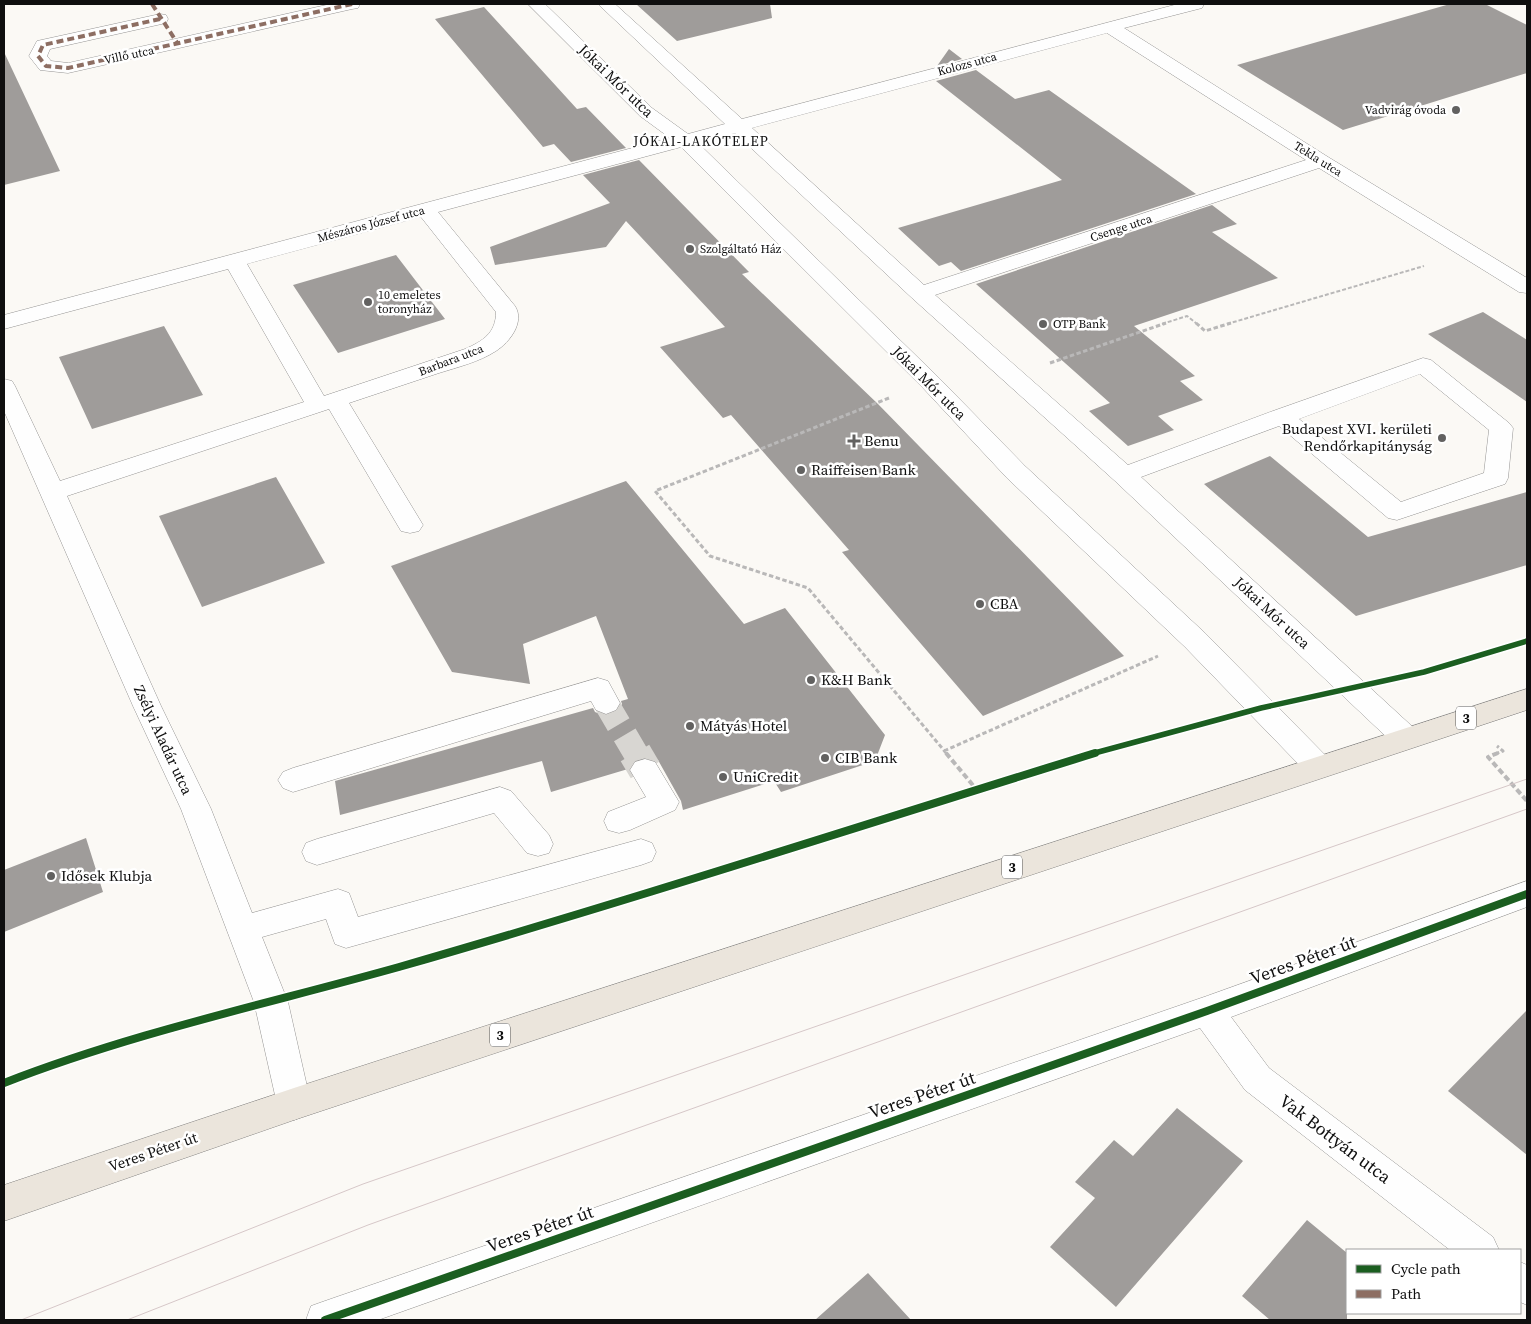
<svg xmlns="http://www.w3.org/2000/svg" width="1531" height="1324" viewBox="0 0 1531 1324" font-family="'Source Serif 4',serif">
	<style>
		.building { fill: #9f9c9a }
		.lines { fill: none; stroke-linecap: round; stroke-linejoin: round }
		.minor-tunnel-far1 { stroke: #d8d6d2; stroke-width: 25; stroke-dasharray: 25 12; stroke-linecap: butt }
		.minor-tunnel { stroke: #d8d6d2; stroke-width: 33; stroke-dasharray: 33 17; stroke-linecap: butt }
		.minor-casing { stroke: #959493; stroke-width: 1 }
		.major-casing { stroke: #838280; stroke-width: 1 }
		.path-far2 { stroke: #b9b8b8; stroke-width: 2; stroke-dasharray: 4 2; stroke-linecap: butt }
		.path-far1 { stroke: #b9b8b8; stroke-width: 3; stroke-dasharray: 4.5 2.5; stroke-linecap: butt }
		.path { stroke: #b9b8b8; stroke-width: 4; stroke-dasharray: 6 3; stroke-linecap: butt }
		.minor { fill: #fefefe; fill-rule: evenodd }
		.major { fill: #ebe5dc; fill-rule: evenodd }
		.tram { stroke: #d6c7c8; stroke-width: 1 }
		.quiet { stroke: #8d6e63; stroke-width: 4; stroke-dasharray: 7 4; stroke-linecap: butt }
		.cycleway-far1-casing { stroke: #fff; stroke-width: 9 }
		.cycleway-casing { stroke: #fff; stroke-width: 11 }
		.cycleway-far1 { stroke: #1b5e20; stroke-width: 5.5 }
		.cycleway { stroke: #1b5e20; stroke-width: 8 }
		.poi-dot { fill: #626160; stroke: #fff; stroke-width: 2 }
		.labels { text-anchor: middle; stroke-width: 5; stroke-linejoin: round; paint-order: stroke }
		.far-street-label { font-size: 12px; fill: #0f0f0f; stroke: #fff }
		.far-poi-label { font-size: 12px; fill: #0f0f0f; stroke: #fff; text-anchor: start }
		.far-neighbourhood-label { font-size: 14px; letter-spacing: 1px; fill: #0f0f0f; stroke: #fff }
		.shield { fill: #fff; stroke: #575757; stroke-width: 1 }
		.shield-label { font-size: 14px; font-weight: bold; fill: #0f0f0f }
		.street-label { font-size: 15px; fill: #0f0f0f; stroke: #fff }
		.poi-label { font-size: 15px; fill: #0f0f0f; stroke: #fff; text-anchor: start }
		.near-street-label { font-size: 18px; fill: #0f0f0f; stroke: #fff }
	</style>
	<rect width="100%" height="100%" fill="#fbf9f5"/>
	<!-- building -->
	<path class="building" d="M636 4H770L772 18 677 41Z
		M1450 4H1485L1527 25V73L1343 130 1237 65Z
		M484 7 577 109 586 107 626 148 571 162 554 144 543 147 435 19Z
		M949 49 962 59 937 66Z
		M4 52 60 171 4 185Z
		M976 70 1015 99 1049 90 1196 194 961 271 951 262 939 266 898 228 1062 180 936 81Z
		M639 160 749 272 742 274 878 404 1124 656 983 716 842 552 849 550 731 415 723 418 660 347 725 327 626 221 606 247 495 265 490 247 610 203 583 175Z
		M1212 205 1237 224 1212 232 1278 278 1134 326 1195 376 1180 381 1203 400 1158 416 1174 430 1128 446 1089 411 1110 403 976 284Z
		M396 255 445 319 338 353 293 285Z
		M1483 312 1527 340V402L1428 334Z
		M164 326 203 395 92 429 59 357Z
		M1270 456 1368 537 1527 492V565L1356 616 1204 484Z
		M276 477 325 563 202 607 159 516Z
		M626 481 744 624 785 608 885 735 875 761 781 792 774 781 683 810 681 801 658 760 644 757 634 760 628 769 551 792 542 761 340 815 335 781 593 708 595 712 605 716 618 711 622 704 621 701 628 699 596 616 523 644 530 684 452 672 391 566Z
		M86 838 103 892 4 932V870Z
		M1527 1010V1155L1448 1091Z
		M1177 1108 1243 1161 1116 1307 1050 1247 1095 1198 1075 1182 1114 1140 1133 1156Z
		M1307 1220 1347 1253V1320H1270L1242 1296Z
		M868 1273 911 1320H815Z"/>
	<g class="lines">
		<!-- minor-tunnel-far1 -->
		<path class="minor-tunnel-far1" d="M606 703 636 754"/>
		<!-- minor-tunnel -->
		<path class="minor-tunnel" d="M635 753 645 770"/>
		<!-- minor casing -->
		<g class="minor-casing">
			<path id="minor" d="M331 4H360L358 8 352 9 68 73 40 70 29 56 37 41 160 14 166 15 168 19 166 23 50 49 47 56 51 61 68 63Z
				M528 4H545L652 108 688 134 725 124 598 4H615L742 119 1178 4H1204L1202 8 1124 28 1328 157 1527 278V293L1519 292 1319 168 935 295 1128 465 1273 411 1423 358 1431 360 1509 423 1513 428 1508 478 1505 484 1397 520 1388 518 1279 426 1141 477 1415 729 1419 737 1415 745 1405 748 1395 745 1115 481 912 298 735 133 698 143 939 378 1025 466 1205 633 1328 758 1333 766 1328 774 1318 777 1308 774 1185 647 1007 478 923 388 681 147 438 212 515 306C525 322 510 342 496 351 479 362 458 367 439 373 409 383 379 393 349 403L423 525 419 531 410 533 401 531 329 409 67 496 161 706 211 809 252 913 338 889 349 893 358 917 641 839 652 843 656 852 652 861 641 865 346 948 335 944 326 919 262 937 288 1002 311 1104 306 1115 294 1120 282 1115 277 1104 254 1002 181 809 133 706 4 411V379L12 381 15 386 60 481 304 402 228 269 4 329V315L670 138 640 116ZM1107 33 1306 160 924 285 752 128ZM421 217 496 312C496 333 483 341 465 349L324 396 247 264ZM1420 374 1489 430 1484 473 1401 502 1299 419Z
				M598 678 608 681 620 703 616 710 606 714 596 710 591 701 293 792 283 788 278 780 283 772 293 768Z
				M645 759 655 762 679 802 675 810 630 830 619 833 608 830 604 821 608 812 646 797 630 770 635 762Z
				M500 787 511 791 549 835 553 844 549 853 538 856 527 853 494 813 317 865 306 861 302 852 306 843 317 839Z
				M1527 881V907L1231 1017 1269 1068 1493 1237 1499 1250H1450L1245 1090 1200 1028 378 1320H306L311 1306 325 1301 1207 996Z
				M1520 1262 1527 1265V1305L1520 1302Z"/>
		</g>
		<!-- major casing -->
		<g class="major-casing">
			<path id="major" d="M1527 689V710L294 1120 4 1221V1185L294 1088Z"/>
		</g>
		<!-- path-far2 -->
		<path class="path-far2" d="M1162 324 1187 316 1197 324
			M1227 324 1424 266"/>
		<!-- path-far1 -->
		<path class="path-far1" d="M1196 323 1205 331 1231 323
			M1050 363 1166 323
			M889 398 655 491 710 556 808 588 947 754
			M944 751 1158 656
			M1495 754 1503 751 1497 746"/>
		<!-- path -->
		<path class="path" d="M946 753 977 790
			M1498 753 1488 757 1527 801"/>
		<!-- minor -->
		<use href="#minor" class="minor"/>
		<!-- major -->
		<use href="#major" class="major"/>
		<!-- tram -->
		<path class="tram" d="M21 1320 363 1184 1527 779
			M127 1320 368 1225 1527 809"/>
		<!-- quiet -->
		<path class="quiet" d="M152 4 178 44
			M160 19 43 45 38 56 46 66 68 68 352 4"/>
		<!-- cycleway-far1 casing -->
		<g class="cycleway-far1-casing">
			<path id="cycleway-far1" d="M1091 754 1261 708 1424 672 1527 641"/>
		</g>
		<!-- cycleway casing -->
		<g class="cycleway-casing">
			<path id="cycleway" d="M4 1083C132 1033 267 1004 399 967 632 900 863 825 1095 753
				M325 1320 1207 1011 1527 894"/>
		</g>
		<!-- cycleway-far1 -->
		<use href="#cycleway-far1" class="cycleway-far1"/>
		<!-- cycleway -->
		<use href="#cycleway" class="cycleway"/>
	</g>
	<!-- markers -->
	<g class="poi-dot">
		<circle cx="1456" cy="110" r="5"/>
		<circle cx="690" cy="249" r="5"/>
		<circle cx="368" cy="302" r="5"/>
		<circle cx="1043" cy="324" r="5"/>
		<circle cx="1442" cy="438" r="5"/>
		<path d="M851.5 433.5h5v5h5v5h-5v5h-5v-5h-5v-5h5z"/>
		<circle cx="801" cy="470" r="5"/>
		<circle cx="980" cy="604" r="5"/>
		<circle cx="811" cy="680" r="5"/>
		<circle cx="690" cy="726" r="5"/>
		<circle cx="825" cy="758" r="5"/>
		<circle cx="723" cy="777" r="5"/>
		<circle cx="51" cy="876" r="5"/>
	</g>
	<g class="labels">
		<!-- far-street labels -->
		<g class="far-street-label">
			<text transform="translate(129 55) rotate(-12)" y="4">Villő utca</text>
			<text transform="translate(967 64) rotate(-15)" y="4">Kolozs utca</text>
			<text transform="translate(1318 159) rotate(32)" y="4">Tekla utca</text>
			<text transform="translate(371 224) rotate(-15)" y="4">Mészáros József utca</text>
			<text transform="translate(1121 228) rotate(-18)" y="4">Csenge utca</text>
			<text transform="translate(451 360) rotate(-21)" y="4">Barbara utca</text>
		</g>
		<!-- far-poi labels -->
		<g class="far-poi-label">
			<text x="1446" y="114" text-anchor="end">Vadvirág óvoda</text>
			<text x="700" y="253">Szolgáltató Ház</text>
			<text x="378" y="299">10 emeletes<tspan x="378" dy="14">toronyház</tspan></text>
			<text x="1053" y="328">OTP Bank</text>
		</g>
		<!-- far-neighbourhood labels -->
		<g class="far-neighbourhood-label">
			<text x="701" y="146">JÓKAI-LAKÓTELEP</text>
		</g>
		<!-- shield labels -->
		<g class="shield">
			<rect x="1456" y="706.5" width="20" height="23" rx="4"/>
			<rect x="1002" y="855.5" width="20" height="23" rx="4"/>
			<rect x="490" y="1023.5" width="20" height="23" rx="4"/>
		</g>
		<g class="shield-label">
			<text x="1466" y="723">3</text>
			<text x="1012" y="872">3</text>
			<text x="500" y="1040">3</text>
		</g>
		<!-- street labels -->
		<g class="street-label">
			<text transform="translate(616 81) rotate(44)" y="5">Jókai Mór utca</text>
			<text transform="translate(929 383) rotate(45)" y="5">Jókai Mór utca</text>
			<text transform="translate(1272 613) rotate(43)" y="5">Jókai Mór utca</text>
			<text transform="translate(163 740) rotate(65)" y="5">Zsélyi Aladár utca</text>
			<text transform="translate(153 1152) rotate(-19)" y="5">Veres Péter út</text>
		</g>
		<!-- poi labels -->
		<g class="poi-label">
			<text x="1432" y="434" text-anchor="end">Budapest XVI. kerületi<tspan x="1432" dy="17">Rendőrkapitányság</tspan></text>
			<text x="864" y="446">Benu</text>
			<text x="811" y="475">Raiffeisen Bank</text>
			<text x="990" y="609">CBA</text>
			<text x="821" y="685">K&amp;H Bank</text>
			<text x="700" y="731">Mátyás Hotel</text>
			<text x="835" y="763">CIB Bank</text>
			<text x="733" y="782">UniCredit</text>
			<text x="61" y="881">Idősek Klubja</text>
		</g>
		<!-- near-street labels -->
		<g class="near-street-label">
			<text transform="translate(1303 960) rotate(-20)" y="6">Veres Péter út</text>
			<text transform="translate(922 1095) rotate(-19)" y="6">Veres Péter út</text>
			<text transform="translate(1335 1139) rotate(37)" y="6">Vak Bottyán utca</text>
			<text transform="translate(540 1229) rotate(-19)" y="6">Veres Péter út</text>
		</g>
	</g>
	<!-- border -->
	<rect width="1531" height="1324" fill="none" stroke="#0f0f0f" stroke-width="10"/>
	<!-- legend -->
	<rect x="1346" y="1249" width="175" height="65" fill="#ffffff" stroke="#9f9f9f"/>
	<rect x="1356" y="1265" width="25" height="8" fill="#1b5e20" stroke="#9f9f9f"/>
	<text x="1391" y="1274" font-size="15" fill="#0f0f0f">Cycle path</text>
	<rect x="1356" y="1290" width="25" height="8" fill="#8d6e63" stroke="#9f9f9f"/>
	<text x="1391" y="1299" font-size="15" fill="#0f0f0f">Path</text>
</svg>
